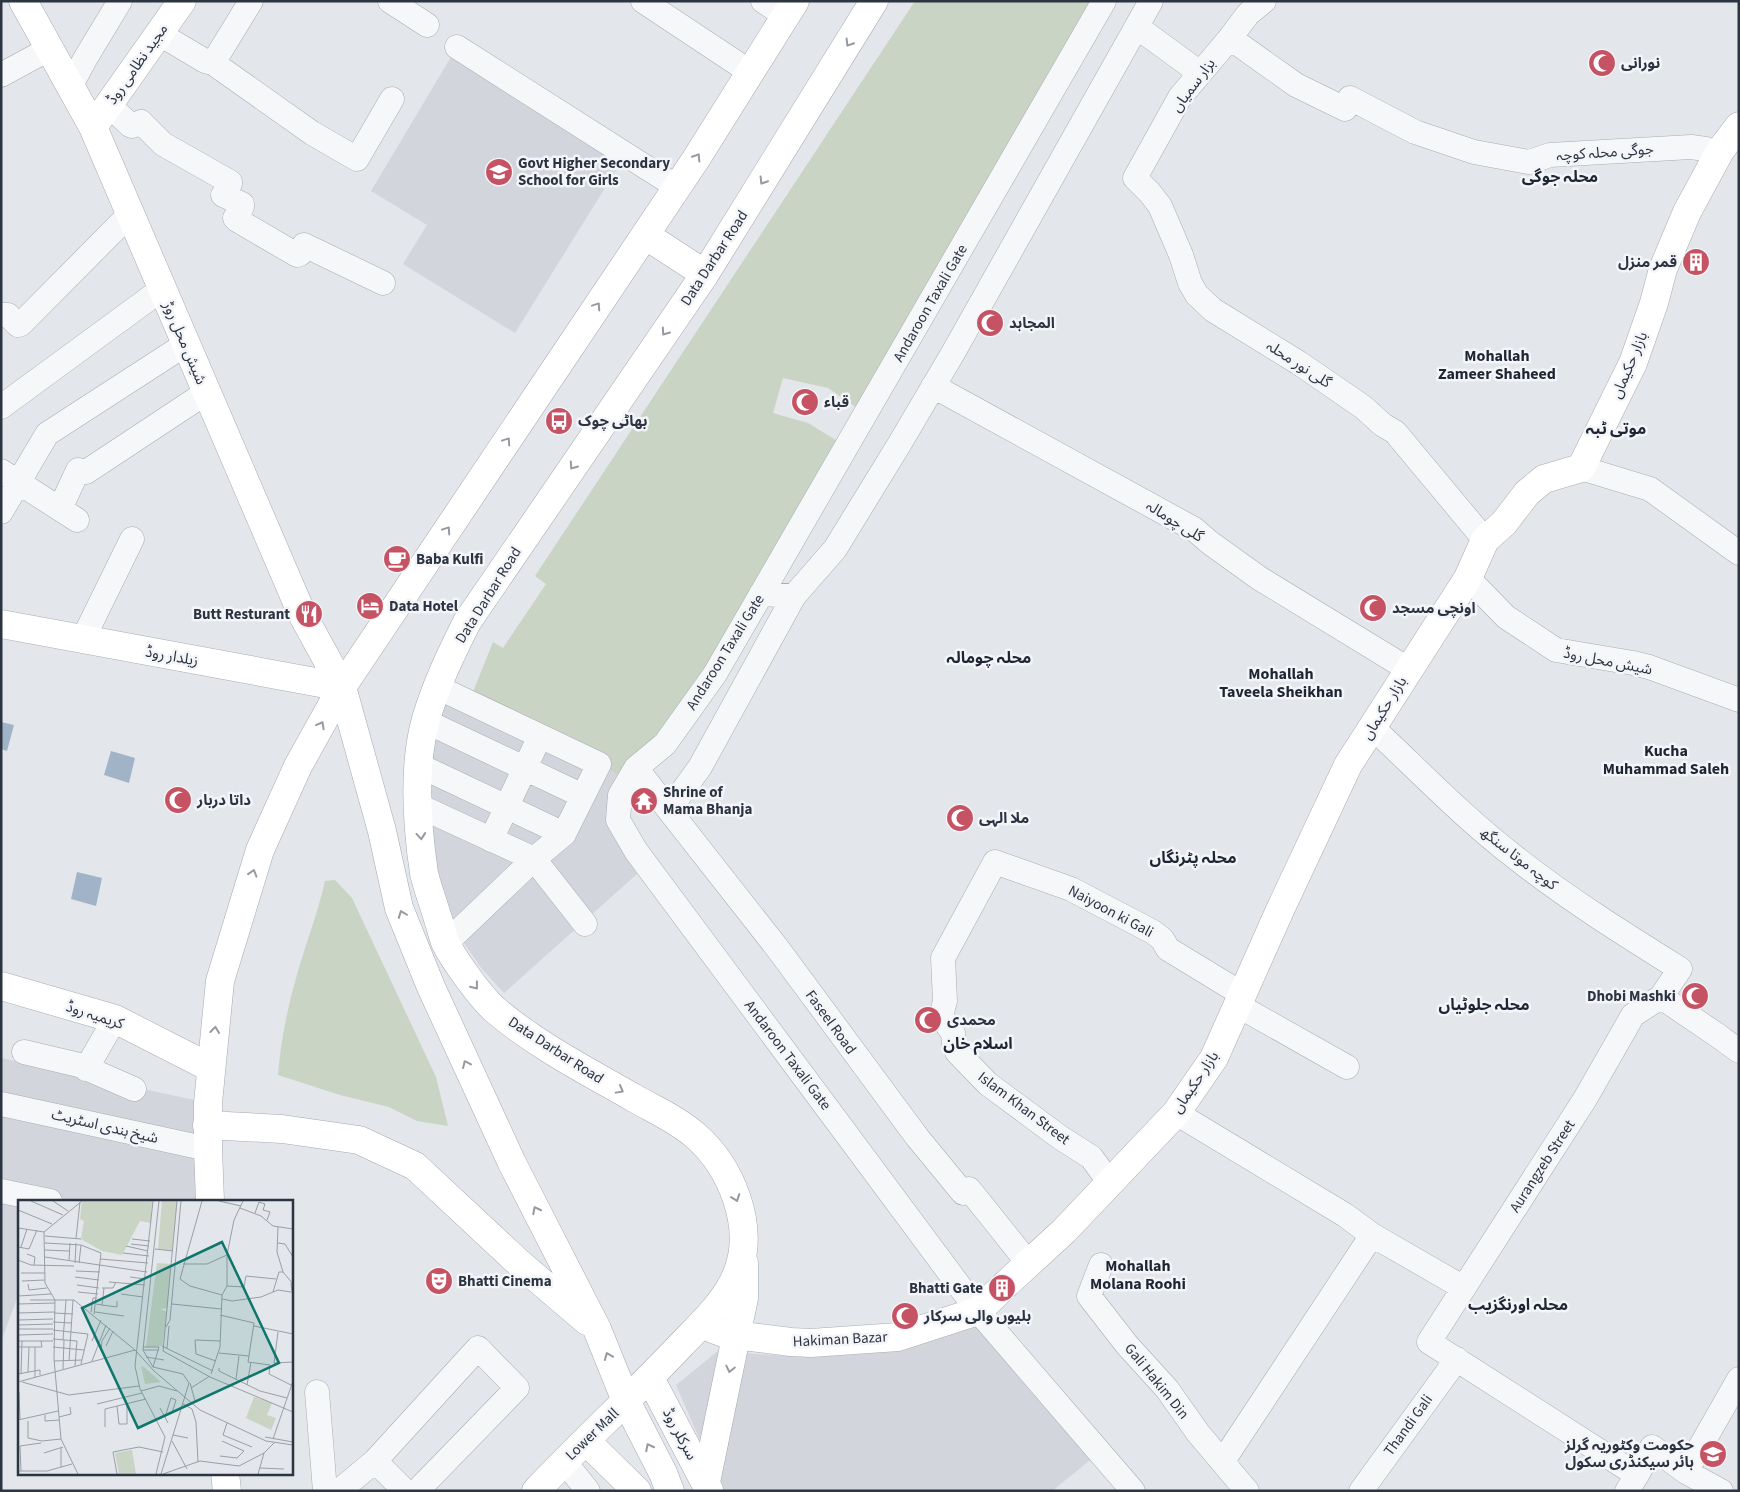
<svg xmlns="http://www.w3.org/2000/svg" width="1740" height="1492" viewBox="0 0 1740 1492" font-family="'Source Sans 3','Noto Sans Arabic',sans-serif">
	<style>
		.built { fill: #d2d5dc }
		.green { fill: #c9d4c5 }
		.water { fill: #a1b4c7 }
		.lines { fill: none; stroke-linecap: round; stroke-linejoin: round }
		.street-casing { stroke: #a8adb4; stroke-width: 25 }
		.secondary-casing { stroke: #a8adb4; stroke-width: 29 }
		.primary-casing { stroke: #a4abb5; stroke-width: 29 }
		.street { stroke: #f6f7f9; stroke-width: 24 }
		.secondary { stroke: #fff; stroke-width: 28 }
		.primary { stroke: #fff; stroke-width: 28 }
		.oneway { stroke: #969aa0 }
		.labels { text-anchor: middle; stroke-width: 5; stroke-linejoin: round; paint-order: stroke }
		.poi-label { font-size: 15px; font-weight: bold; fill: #2c3442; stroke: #f3f5f8; text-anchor: start }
		.street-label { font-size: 15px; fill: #2c3442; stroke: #f3f5f8 }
		.neighbourhood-label { font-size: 16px; font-weight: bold; fill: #1e2533; stroke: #f3f5f8 }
		.inset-road { fill: none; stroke: #9a9fa7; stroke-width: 1 }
		.view { fill: #0f766e; fill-opacity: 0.15; stroke: #0f766e; stroke-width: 2.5 }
		.inset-edge { fill: none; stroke: #2c3442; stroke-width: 2.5 }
	</style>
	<rect width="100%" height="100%" fill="#e3e6ea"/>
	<!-- built -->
	<path class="built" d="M457 47 626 154 515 333 403 264 427 225 371 191Z
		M437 687 599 764 629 781 620 795 647 865 504 993 482 969 444 914 420 819Z
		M1 1058 208 1103 211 1201H19V1293L1 1342Z
		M978 1311 1100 1452 1052 1491H722L676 1385 718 1351 785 1356 898 1337Z"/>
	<!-- green -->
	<path class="green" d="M915 1H1104L866 414 828 388 783 378 773 413 808 423 847 447 715 674 629 781 599 764 469 702 493 642 503 648 546 584 535 576Z
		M335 880 352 898 436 1077 448 1126 417 1121 389 1107 340 1095 278 1075C281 1036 290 996 302 958 310 932 319 908 325 881Z"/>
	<!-- water -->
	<path class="water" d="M1 722 14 725 7 751 1 749Z
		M111 751 135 758 129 783 104 775Z
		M77 872 102 878 96 906 71 899Z"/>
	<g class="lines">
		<!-- street casing -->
		<g class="street-casing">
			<path id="street" d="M390 1 427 25
				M643 1 750 72
				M763 1 786 16
				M1104 1 715 674 665 744 636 768 620 795 618 820 636 851 978 1311 1133 1491
				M1264 1 1248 14 1230 38 1180 97 1135 178 1150 193 1160 206 1181 255 1190 283 1197 295 1213 310 1299 363 1363 407 1383 425 1395 432 1485 540
				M1137 27 1200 73
				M158 33 205 61 213 63 251 1
				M1230 38 1296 85 1345 109 1350 98 1415 132 1474 152 1529 162 1550 155 1691 147 1706 149 1718 155
				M457 47 677 187
				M213 63 312 133 357 159 392 99
				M1 75 49 49
				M70 87 85 59 120 1
				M109 105 130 125 132 126 141 122 163 144 230 182V184L223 195 242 204V207L235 218 237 220 297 255 300 254 304 245 383 283
				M1 315H8L18 325 21 324 130 214
				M933 386 1194 529 1209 542 1259 578 1408 669
				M1 407 162 289
				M1581 468 1650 489 1739 553
				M1 471 77 520
				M60 509 78 470 86 472 207 392
				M1 512 47 434 186 344
				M1468 578 1506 617 1556 650 1633 663 1649 667 1739 700
				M761 594 794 596 835 549 900 443 953 353 1151 1
				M83 639 132 539
				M437 687 599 764 564 834 534 859 446 943
				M425 721 583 796
				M1372 727C1419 771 1465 819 1516 858 1568 899 1624 934 1680 969L1661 997 1633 1015 1585 1099 1429 1342 1637 1475 1627 1491
				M418 765 564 834
				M636 768 778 949 917 1137 963 1193 969 1189 1029 1264
				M419 806 534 859 585 924
				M669 810 700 767 794 596
				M491 840 540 736
				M1661 997 1717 1035 1739 1051
				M1237 1005 1347 1067
				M24 1052 79 1065 134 1089
				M86 1069 115 1019
				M1 1104 208 1149
				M1176 1113 1345 1215 1372 1235 1464 1288
				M1110 1183 1091 1157 1061 1138 988 1084 957 1052 954 1044 953 1033 941 1016 945 1001 943 958 995 862 1071 889 1153 932 1162 939 1168 949 1242 994
				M1 1191 50 1201
				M1101 1265 1089 1296 1127 1345 1167 1389 1198 1433 1247 1491
				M317 1392 325 1491
				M375 1461 405 1491
				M564 1461 588 1491
				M1223 1461 1372 1235
				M1686 1472 1739 1379
				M1637 1475 1652 1447 1686 1472 1721 1491
				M339 1491 375 1461 478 1348 517 1388 417 1491
				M1361 1491 1457 1359"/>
		</g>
		<!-- secondary casing -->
		<g class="secondary-casing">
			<path id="secondary" d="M23 1 93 127 302 614 342 687
				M93 127 182 1
				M1 624 342 687
				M1 986 115 1019 211 1068
				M1005 1285 1064 1231 1176 1113 1214 1058 1280 910 1348 765 1468 578 1485 540 1504 523 1527 493 1544 479 1581 468 1633 363 1654 303 1663 269 1687 212 1720 151 1739 126
				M703 1322 713 1329 726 1334 791 1342 811 1343 898 1337 978 1311 1000 1290"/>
		</g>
		<!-- primary casing -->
		<g class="primary-casing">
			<path id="primary" d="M645 235 705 274
				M342 687 382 831 399 908 431 987 512 1163 597 1329 626 1401 663 1473 670 1491
				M207 1125 282 1129 359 1140 415 1166 519 1263 587 1321
				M210 1201 208 1149V1103L220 981 260 850 298 766 342 687 696 159 795 1
				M650 1378 709 1490
				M586 1441 637 1491
				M225 1473 227 1491
				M706 1482 744 1298V1263
				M536 1491C583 1441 634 1395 681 1345 701 1324 728 1300 738 1271 755 1225 731 1167 696 1136 678 1120 655 1110 634 1098 587 1071 536 1045 494 1009 480 996 453 959 445 942 442 934 440 924 437 916 433 902 427 887 424 873 417 826 413 765 426 719 436 685 451 654 467 622L705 274 874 1"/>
		</g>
		<!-- street -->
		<use href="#street" class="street"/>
		<!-- secondary -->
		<use href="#secondary" class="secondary"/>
		<!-- primary -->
		<use href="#primary" class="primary"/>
	</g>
	<!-- one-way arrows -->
	<defs><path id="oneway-chevron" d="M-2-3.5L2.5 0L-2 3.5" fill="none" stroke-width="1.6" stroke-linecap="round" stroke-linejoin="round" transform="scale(1.25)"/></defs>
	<g class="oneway">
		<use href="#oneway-chevron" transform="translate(849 43) rotate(122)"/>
		<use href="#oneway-chevron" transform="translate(697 157) rotate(-57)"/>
		<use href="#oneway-chevron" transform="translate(763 181) rotate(122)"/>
		<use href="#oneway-chevron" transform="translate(597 306) rotate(-56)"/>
		<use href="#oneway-chevron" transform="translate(665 332) rotate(125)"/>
		<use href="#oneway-chevron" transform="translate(507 441) rotate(-56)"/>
		<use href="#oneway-chevron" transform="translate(573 466) rotate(125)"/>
		<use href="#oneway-chevron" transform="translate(447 530) rotate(-56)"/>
		<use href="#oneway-chevron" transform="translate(321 725) rotate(-61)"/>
		<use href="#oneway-chevron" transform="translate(421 836) rotate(85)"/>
		<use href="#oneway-chevron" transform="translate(253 873) rotate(-73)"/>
		<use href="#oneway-chevron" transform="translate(402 914) rotate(-111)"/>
		<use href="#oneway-chevron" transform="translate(475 986) rotate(52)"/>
		<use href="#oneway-chevron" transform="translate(215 1030) rotate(-84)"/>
		<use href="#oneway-chevron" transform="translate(466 1064) rotate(-115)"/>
		<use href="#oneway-chevron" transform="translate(620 1090) rotate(29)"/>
		<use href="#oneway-chevron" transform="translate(736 1198) rotate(70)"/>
		<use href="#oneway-chevron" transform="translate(536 1210) rotate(-117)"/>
		<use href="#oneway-chevron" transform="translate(608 1356) rotate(-112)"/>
		<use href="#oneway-chevron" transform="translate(730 1369) rotate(102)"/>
		<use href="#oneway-chevron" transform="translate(649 1447) rotate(-117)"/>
	</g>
	<!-- icons -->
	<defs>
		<g id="mosque-disc" transform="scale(1.4375)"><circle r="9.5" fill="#c55364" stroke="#f3f5f8"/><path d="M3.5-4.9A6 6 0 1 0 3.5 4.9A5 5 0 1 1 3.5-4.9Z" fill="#fff"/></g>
		<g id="university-disc" transform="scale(1.4375)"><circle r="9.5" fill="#c55364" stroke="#f3f5f8"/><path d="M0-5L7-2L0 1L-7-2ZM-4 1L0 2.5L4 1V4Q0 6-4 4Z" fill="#fff"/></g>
		<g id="building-disc" transform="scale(1.4375)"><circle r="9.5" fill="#c55364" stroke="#f3f5f8"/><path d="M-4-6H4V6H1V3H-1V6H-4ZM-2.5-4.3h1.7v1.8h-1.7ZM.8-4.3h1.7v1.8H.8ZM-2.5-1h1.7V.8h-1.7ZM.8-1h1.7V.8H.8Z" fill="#fff"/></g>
		<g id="bus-disc" transform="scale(1.4375)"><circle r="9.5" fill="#c55364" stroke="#f3f5f8"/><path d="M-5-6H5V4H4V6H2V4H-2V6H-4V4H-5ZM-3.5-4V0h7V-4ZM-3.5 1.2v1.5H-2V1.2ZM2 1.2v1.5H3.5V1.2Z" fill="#fff"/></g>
		<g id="cafe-disc" transform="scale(1.4375)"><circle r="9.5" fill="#c55364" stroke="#f3f5f8"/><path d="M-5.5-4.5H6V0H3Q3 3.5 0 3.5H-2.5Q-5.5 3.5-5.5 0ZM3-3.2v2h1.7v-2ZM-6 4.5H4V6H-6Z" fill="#fff"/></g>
		<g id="hotel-disc" transform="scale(1.4375)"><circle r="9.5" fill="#c55364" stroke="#f3f5f8"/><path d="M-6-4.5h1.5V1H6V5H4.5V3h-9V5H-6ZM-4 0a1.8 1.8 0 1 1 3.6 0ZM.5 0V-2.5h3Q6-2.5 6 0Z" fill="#fff"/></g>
		<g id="restaurant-disc" transform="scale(1.4375)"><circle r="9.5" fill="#c55364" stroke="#f3f5f8"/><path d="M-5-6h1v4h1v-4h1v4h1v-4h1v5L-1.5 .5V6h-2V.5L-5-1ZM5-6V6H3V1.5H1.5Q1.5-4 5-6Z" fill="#fff"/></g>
		<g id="temple-disc" transform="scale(1.4375)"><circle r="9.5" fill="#c55364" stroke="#f3f5f8"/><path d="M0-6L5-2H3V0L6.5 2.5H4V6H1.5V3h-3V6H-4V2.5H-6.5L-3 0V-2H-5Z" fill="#fff"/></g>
		<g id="theatre-disc" transform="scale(1.4375)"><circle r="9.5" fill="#c55364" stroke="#f3f5f8"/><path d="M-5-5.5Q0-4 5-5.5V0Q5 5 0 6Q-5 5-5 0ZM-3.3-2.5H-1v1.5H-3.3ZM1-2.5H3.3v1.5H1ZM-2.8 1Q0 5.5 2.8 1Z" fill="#fff"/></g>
		<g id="school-disc" transform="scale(1.4375)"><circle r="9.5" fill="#c55364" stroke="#f3f5f8"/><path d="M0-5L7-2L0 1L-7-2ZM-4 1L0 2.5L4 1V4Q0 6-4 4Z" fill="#fff"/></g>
	</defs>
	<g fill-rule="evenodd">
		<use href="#mosque-disc" x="1602" y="63"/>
		<use href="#university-disc" x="499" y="172"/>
		<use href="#building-disc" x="1696" y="262"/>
		<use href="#mosque-disc" x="990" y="323"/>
		<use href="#mosque-disc" x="805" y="402"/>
		<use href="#bus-disc" x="559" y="421"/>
		<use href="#cafe-disc" x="397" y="559"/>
		<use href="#hotel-disc" x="370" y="606"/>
		<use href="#mosque-disc" x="1373" y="608"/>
		<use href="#restaurant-disc" x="309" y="614"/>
		<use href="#mosque-disc" x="178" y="800"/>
		<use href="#temple-disc" x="644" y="801"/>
		<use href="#mosque-disc" x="960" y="818"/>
		<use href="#mosque-disc" x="1695" y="996"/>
		<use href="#mosque-disc" x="928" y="1020"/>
		<use href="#theatre-disc" x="439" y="1281"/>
		<use href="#building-disc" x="1002" y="1288"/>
		<use href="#mosque-disc" x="905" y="1316"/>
		<use href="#school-disc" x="1713" y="1454"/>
	</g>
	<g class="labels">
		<!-- poi labels -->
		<g class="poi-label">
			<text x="1621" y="68">نورانی</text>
			<text x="518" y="168">Govt Higher Secondary<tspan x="518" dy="17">School for Girls</tspan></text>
			<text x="1677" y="267" text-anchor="end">قمر منزل</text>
			<text x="1009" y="328">المجاہد</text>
			<text x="824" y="407">قباء</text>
			<text x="578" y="426">بھاٹی چوک</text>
			<text x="416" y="564">Baba Kulfi</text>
			<text x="389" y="611">Data Hotel</text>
			<text x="1392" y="613">اونچی مسجد</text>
			<text x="290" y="619" text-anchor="end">Butt Resturant</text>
			<text x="663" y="797">Shrine of<tspan x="663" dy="17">Mama Bhanja</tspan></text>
			<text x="197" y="805">داتا دربار</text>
			<text x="979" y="823">ملا الہی</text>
			<text x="1676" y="1001" text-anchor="end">Dhobi Mashki</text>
			<text x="947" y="1025">محمدی</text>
			<text x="458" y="1286">Bhatti Cinema</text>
			<text x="983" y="1293" text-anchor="end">Bhatti Gate</text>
			<text x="924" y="1321">بلیوں والی سرکار</text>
			<text x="1694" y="1450" text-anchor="end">حکومت وکٹوریہ گرلز<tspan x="1694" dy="17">ہائر سیکنڈری سکول</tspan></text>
		</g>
		<!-- street labels -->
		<g class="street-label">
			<text transform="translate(137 64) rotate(-55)" y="5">مجید نظامی روڈ</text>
			<text transform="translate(1193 85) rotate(-53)" y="5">بزار سمیاں</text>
			<text transform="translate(1605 152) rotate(-4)" y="5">جوگی محلہ کوچہ</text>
			<text transform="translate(714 258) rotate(-57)" y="5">Data Darbar Road</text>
			<text transform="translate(930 303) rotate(-60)" y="5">Andaroon Taxali Gate</text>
			<text transform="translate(185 343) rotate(67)" y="5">شیش محل روڑ</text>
			<text transform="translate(1299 364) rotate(33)" y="5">گلی نور محلہ</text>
			<text transform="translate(1629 365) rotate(-67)" y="5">بازار حکیماں</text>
			<text transform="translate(1175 521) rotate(32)" y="5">گلی چومالہ</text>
			<text transform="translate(488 595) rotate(-58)" y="5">Data Darbar Road</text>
			<text transform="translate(725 652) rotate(-58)" y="5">Andaroon Taxali Gate</text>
			<text transform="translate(172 656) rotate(10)" y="5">زیلدار روڈ</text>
			<text transform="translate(1608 661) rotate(11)" y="5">شیش محل روڈ</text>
			<text transform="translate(1384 708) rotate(-58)" y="5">بازار حکیماں</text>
			<text transform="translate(1519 858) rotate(38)" y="5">کوچہ موتا سنگھ</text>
			<text transform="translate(1111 911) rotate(28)" y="5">Naiyoon ki Gali</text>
			<text transform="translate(95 1015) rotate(18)" y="5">کریمیہ روڈ</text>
			<text transform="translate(831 1022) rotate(54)" y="5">Faseel Road</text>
			<text transform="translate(556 1050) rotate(33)" y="5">Data Darbar Road</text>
			<text transform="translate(788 1055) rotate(53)" y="5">Andaroon Taxali Gate</text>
			<text transform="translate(1195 1082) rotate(-56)" y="5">بازار حکیماں</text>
			<text transform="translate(1024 1108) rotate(37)" y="5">Islam Khan Street</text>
			<text transform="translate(105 1126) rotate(13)" y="5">شیخ ہندی اسٹریٹ</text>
			<text transform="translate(1542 1166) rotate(-57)" y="5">Aurangzeb Street</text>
			<text transform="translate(840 1339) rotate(-3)" y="5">Hakiman Bazar</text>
			<text transform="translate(1157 1381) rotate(51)" y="5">Gali Hakim Din</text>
			<text transform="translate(1408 1425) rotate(-54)" y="5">Thandi Gali</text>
			<text transform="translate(592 1434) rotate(-44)" y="5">Lower Mall</text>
			<text transform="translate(680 1434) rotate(62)" y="5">سرکلر روڈ</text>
		</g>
		<!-- neighbourhood labels -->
		<g class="neighbourhood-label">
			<text x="1560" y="182">محلہ جوگی</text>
			<text x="1497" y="361">Mohallah<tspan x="1497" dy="18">Zameer Shaheed</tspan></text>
			<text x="1616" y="434">موتی ٹبہ</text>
			<text x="989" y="663">محلہ چومالہ</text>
			<text x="1281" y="679">Mohallah<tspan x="1281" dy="18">Taveela Sheikhan</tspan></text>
			<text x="1666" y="756">Kucha<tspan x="1666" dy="18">Muhammad Saleh</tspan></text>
			<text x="1193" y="863">محلہ پٹرنگاں</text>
			<text x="1484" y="1010">محلہ جلوٹیاں</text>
			<text x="978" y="1049">اسلام خان</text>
			<text x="1138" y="1271">Mohallah<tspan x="1138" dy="18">Molana Roohi</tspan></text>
			<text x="1518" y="1310">محلہ اورنگزیب</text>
		</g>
	</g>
	<!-- overview -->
	<g transform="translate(18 1200)">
		<rect width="275" height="275" fill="#e3e6ea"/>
		<path d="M64 1H134L133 23 122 21 104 55 84 51 63 39 66 21 62 19ZM144 1H159L154 51 140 49ZM139 63 153 64 149 108 142 109 149 112 144 146 128 147ZM123 166 126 167 143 182 127 184ZM236 197 254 203 249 215 258 218 253 230 228 218ZM114 250 118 274H101L97 253Z" fill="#c9d4c5"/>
		<path class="inset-road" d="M13 1 45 15M35 1 50 11M135 1 117 166 122 189 147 237 138 274M141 1 125 150 135 167 165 174 171 183 143 274M159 1 145 151 192 177 275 212M184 1 162 79 172 86 204 95M201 1 223 6M222 8 243 16 255 26 275 29M0 10 34 24M237 13 241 2 247 4 245 10 252 12 249 20M260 27 259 52 265 72 275 84M0 28 26 32M27 36 63 39M58 38 62 2M114 39 132 41M27 43 63 45 83 53 76 114M260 43 267 44 275 57M113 44 131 46M108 46 130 51M0 47 11 49 19 30M3 47 9 29M137 49 155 51M27 50 51 51M105 53 131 56M9 54 17 57 16 65M27 57 129 72M82 59 130 63M0 60 13 65 56 66M51 61 52 43M57 63 58 43M61 63 63 45M165 64H189L209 55M58 71 82 72M3 73H27M57 77 81 80M112 77 127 79M4 81 27 80M91 82 127 85M273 83 275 99M10 84 11 90 29 88M59 85 81 88M209 86 226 87 228 76 258 79M84 88H95L98 82M60 92 80 94M255 92 261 72H265M103 94 125 97M0 96 33 94M204 99 214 101 243 97 260 90 273 92M12 100H56L117 150M0 104 37 103M78 104 84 105 86 88M154 104 203 109M84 105 99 107V101M73 112 75 98H79M77 112 106 116M0 113 36 112M36 113 55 114M202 115 236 123 230 162 252 165 251 174 273 185M0 120 35 119M35 122 53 123M0 125 35 124M236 126 275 134M148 127 152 120 163 1M0 129H35M35 130 70 134 63 164M0 135 35 134M35 139 59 141 57 166M45 140 48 100M0 141H35M74 141 83 120M88 146 95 131M144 146 195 171M0 147H24L23 141M17 147V177M35 147 66 150M125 147H141L135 167M149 148 151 126M125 150H141M83 151 84 141 92 128M201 153 231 156M128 157 146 160M36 161 64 160M51 161 55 100M74 161 88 125M198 161 178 154 177 140 202 141M256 163 260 132M256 163 275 162M201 168V171L242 191 269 198M45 169 46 140M10 172 11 147M0 174 22 170V175M3 174 4 141M193 174 202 147 204 95 209 86V55L216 20 225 1M218 179 221 156M0 182 117 150 136 171 182 210 248 241 275 245M4 182 51 195 121 186M172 183 177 201M229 185 233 162M173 188 192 176M123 191 141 186 159 191M1 192 2 220M79 204 124 193M165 204 174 209 178 222 180 262M99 206 101 224H109V204M142 208 150 223M27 215V221L41 220M41 217 53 214 52 207M147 217 153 198 158 200 154 213M0 220 40 211M10 221V238L24 241 43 239M209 223 205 235 234 247M87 227V209L128 199M155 235 170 238M247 237 275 242M255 239 275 181M154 241 169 269M43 248V267M26 253 45 247M202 256 219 258 226 251 204 241M242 268 266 269M0 271H29L54 264M3 271 2 246 23 243M60 274 43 239 36 159 37 100 27 83 26 32 64 1M99 274 95 252 121 247 145 252M145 274 182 261 221 266 246 253 256 243M240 274 246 253"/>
		<path class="view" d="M204 42 261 163 120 228 64 108Z"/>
		<rect width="275" height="275" class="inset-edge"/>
	</g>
	<!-- border -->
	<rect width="1740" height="1492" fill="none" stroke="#2c3442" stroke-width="5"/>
</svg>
